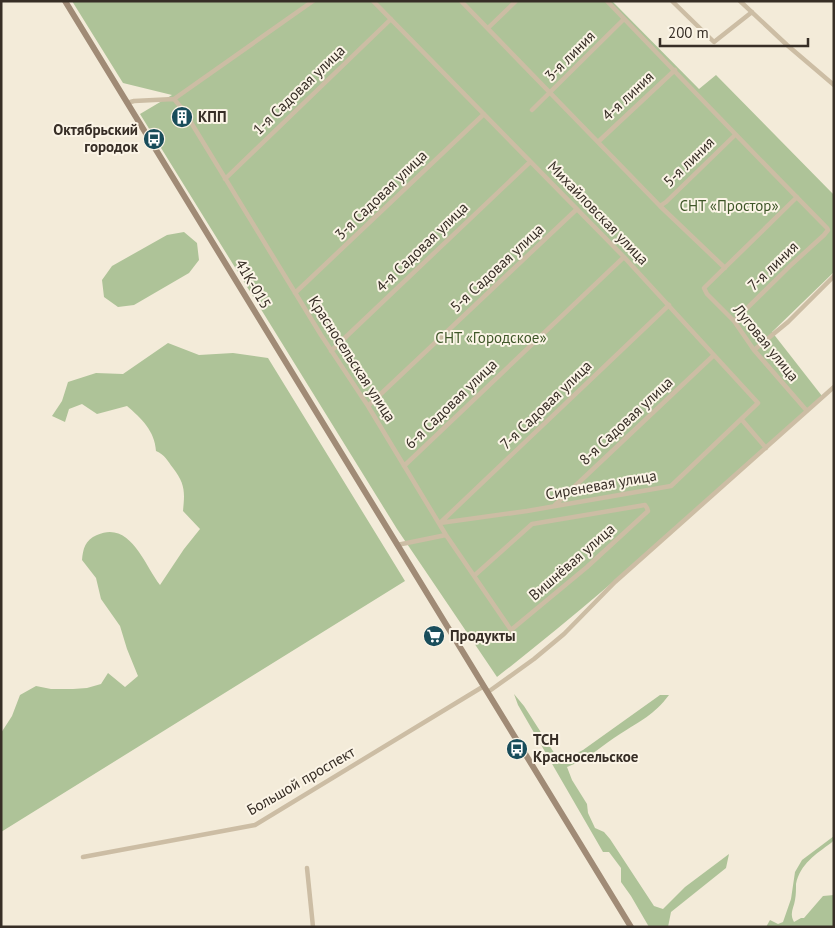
<svg xmlns="http://www.w3.org/2000/svg" width="835" height="928" viewBox="0 0 835 928" font-family="'PT Sans',sans-serif">
	<style>
		.green { fill: #aec398 }
		.lines { fill: none; stroke-linecap: round; stroke-linejoin: round }
		.street { stroke: #ccbda4; stroke-width: 4.5 }
		.secondary { stroke: #a08b76; stroke-width: 6 }
		.labels { text-anchor: middle; stroke-width: 4; stroke-linejoin: round; paint-order: stroke }
		.street-label { font-size: 15px; fill: #372e26; stroke: #fbf4e6 }
		.poi-label { font-size: 15px; font-weight: bold; fill: #372e26; stroke: #fbf4e6; text-anchor: start }
		.park-label { font-size: 15px; fill: #3f5729; stroke: #fbf4e6 }
	</style>
	<rect width="100%" height="100%" fill="#f3ebd9"/>
	<!-- green -->
	<path class="green" d="M72 1H612L699 89 716 75 834 195V272L772 332 822 396C715 492 610 589 497 677L397 529 140 114 172 95 123 83Z
		M184 232 197 243 199 260 189 273 134 305 118 307 104 297 102 280 112 266 167 235Z
		M168 343 199 355 233 353 268 358 405 581 1 832V733L12 716 20 695 36 686 51 689H73L87 688 101 684 108 673 125 687 138 676 127 649 120 626 101 599 96 578 82 560C83 549 85 540 97 535 130 520 144 564 160 585L184 549 200 529 183 511C185 491 185 484 173 468 167 460 165 455 156 451 155 431 141 418 127 406L97 414 82 404 69 409 65 422 52 416 62 401 68 382 96 373 123 374Z
		M514 694 524 706 560 762 583 750 660 695H669C654 715 640 721 620 734 601 746 589 759 567 767L572 780 587 804 588 813 595 828 604 832 610 839 654 906 663 909 685 887 729 854 726 868 671 912 668 927H649L631 896 621 882V868L609 852H603L518 705Z
		M834 836V840L831 843C816 854 800 864 796 884 796 889 796 895 795 900 794 908 789 913 794 922L801 918H804L823 896 834 895V927H766L770 920 778 924 783 922 791 899 795 872 802 860Z"/>
	<g class="lines">
		<!-- street -->
		<path class="street" d="M373 1 624 257 758 403 671 486 527 511 440 523
			M461 1 660 206 725 268
			M607 1C680 77 753 153 827 228L828 230 824 235 791 265 734 321
			M672 1 714 42 752 12
			M740 1 787 45 834 85
			M488 28 516 1
			M174 99 184 111 321 335 368 406 446 535 511 630 587 567 648 511 647 508 645 505 532 524 475 575
			M127 103 134 101 174 99 313 1
			M532 110 624 19
			M599 141 675 70
			M225 179 391 19
			M797 197 704 288 707 294 734 321 754 350 807 411
			M660 206 666 202 735 135
			M295 293 484 114
			M754 350 788 322 834 276
			M331 351 530 162
			M368 406 577 209
			M742 420 766 448
			M404 466 624 257
			M555 505 714 355
			M441 522 669 305
			M397 545 446 535
			M488 692 534 659 564 634 615 582 834 387
			M83 857 255 825 484 686
			M307 868 313 927"/>
		<!-- secondary -->
		<path class="secondary" d="M65 1 631 927"/>
	</g>
	<!-- icons -->
	<defs>
		<g id="building-disc" transform="scale(1.125)"><circle r="9.5" fill="#194d5b" stroke="#fbf4e6"/><path d="M-4-6H4V6H1V3H-1V6H-4ZM-2.5-4.3h1.7v1.8h-1.7ZM.8-4.3h1.7v1.8H.8ZM-2.5-1h1.7V.8h-1.7ZM.8-1h1.7V.8H.8Z" fill="#fff"/></g>
		<g id="bus-disc" transform="scale(1.125)"><circle r="9.5" fill="#194d5b" stroke="#fbf4e6"/><path d="M-5-6H5V4H4V6H2V4H-2V6H-4V4H-5ZM-3.5-4V0h7V-4ZM-3.5 1.2v1.5H-2V1.2ZM2 1.2v1.5H3.5V1.2Z" fill="#fff"/></g>
		<g id="supermarket-disc" transform="scale(1.125)"><circle r="9.5" fill="#194d5b" stroke="#fbf4e6"/><path d="M-6-5.5h2.5l.6 2H6L4.5 2H-2.5L-4.4-4H-6ZM-1.5 3.2a1.3 1.3 0 1 0 .1 0ZM3 3.2a1.3 1.3 0 1 0 .1 0Z" fill="#fff"/></g>
	</defs>
	<g fill-rule="evenodd">
		<use href="#building-disc" x="182" y="117"/>
		<use href="#bus-disc" x="154" y="139"/>
		<use href="#supermarket-disc" x="434" y="636"/>
		<use href="#bus-disc" x="517" y="749"/>
	</g>
	<g class="labels">
		<!-- street labels -->
		<g class="street-label">
			<text transform="translate(570 56) rotate(-45)" y="5">3-я линия</text>
			<text transform="translate(299 90) rotate(-44)" y="5">1-я Садовая улица</text>
			<text transform="translate(628 96) rotate(-43)" y="5">4-я линия</text>
			<text transform="translate(689 162) rotate(-44)" y="5">5-я линия</text>
			<text transform="translate(381 195) rotate(-44)" y="5">3-я Садовая улица</text>
			<text transform="translate(598 213) rotate(46)" y="5">Михайловская улица</text>
			<text transform="translate(422 247) rotate(-44)" y="5">4-я Садовая улица</text>
			<text transform="translate(773 266) rotate(-44)" y="5">7-я линия</text>
			<text transform="translate(497 268) rotate(-43)" y="5">5-я Садовая улица</text>
			<text transform="translate(253 284) rotate(59)" y="5">41К-015</text>
			<text transform="translate(766 343) rotate(51)" y="5">Луговая улица</text>
			<text transform="translate(352 359) rotate(57)" y="5">Красносельская улица</text>
			<text transform="translate(451 404) rotate(-44)" y="5">6-я Садовая улица</text>
			<text transform="translate(546 405) rotate(-44)" y="5">7-я Садовая улица</text>
			<text transform="translate(626 421) rotate(-43)" y="5">8-я Садовая улица</text>
			<text transform="translate(601 485) rotate(-10)" y="5">Сиреневая улица</text>
			<text transform="translate(572 562) rotate(-41)" y="5">Вишнёвая улица</text>
			<text transform="translate(301 781) rotate(-30)" y="5">Большой проспект</text>
		</g>
		<!-- poi labels -->
		<g class="poi-label">
			<text x="198" y="122">КПП</text>
			<text x="138" y="135" text-anchor="end">Октябрьский<tspan x="138" dy="17">городок</tspan></text>
			<text x="450" y="641">Продукты</text>
			<text x="533" y="745">ТСН<tspan x="533" dy="17">Красносельское</tspan></text>
		</g>
		<!-- park labels -->
		<g class="park-label">
			<text x="729" y="211">СНТ «Простор»</text>
			<text x="491" y="343">СНТ «Городское»</text>
		</g>
	</g>
	<!-- border -->
	<rect width="835" height="928" fill="none" stroke="#372e26" stroke-width="5"/>
	<!-- scale -->
	<path d="M660 38v8h148v-8" fill="none" stroke="#372e26" stroke-width="2.5"/>
	<text x="668" y="38" font-size="15" fill="#372e26" stroke="#fbf4e6" stroke-width="4" paint-order="stroke">200 m</text>
</svg>
